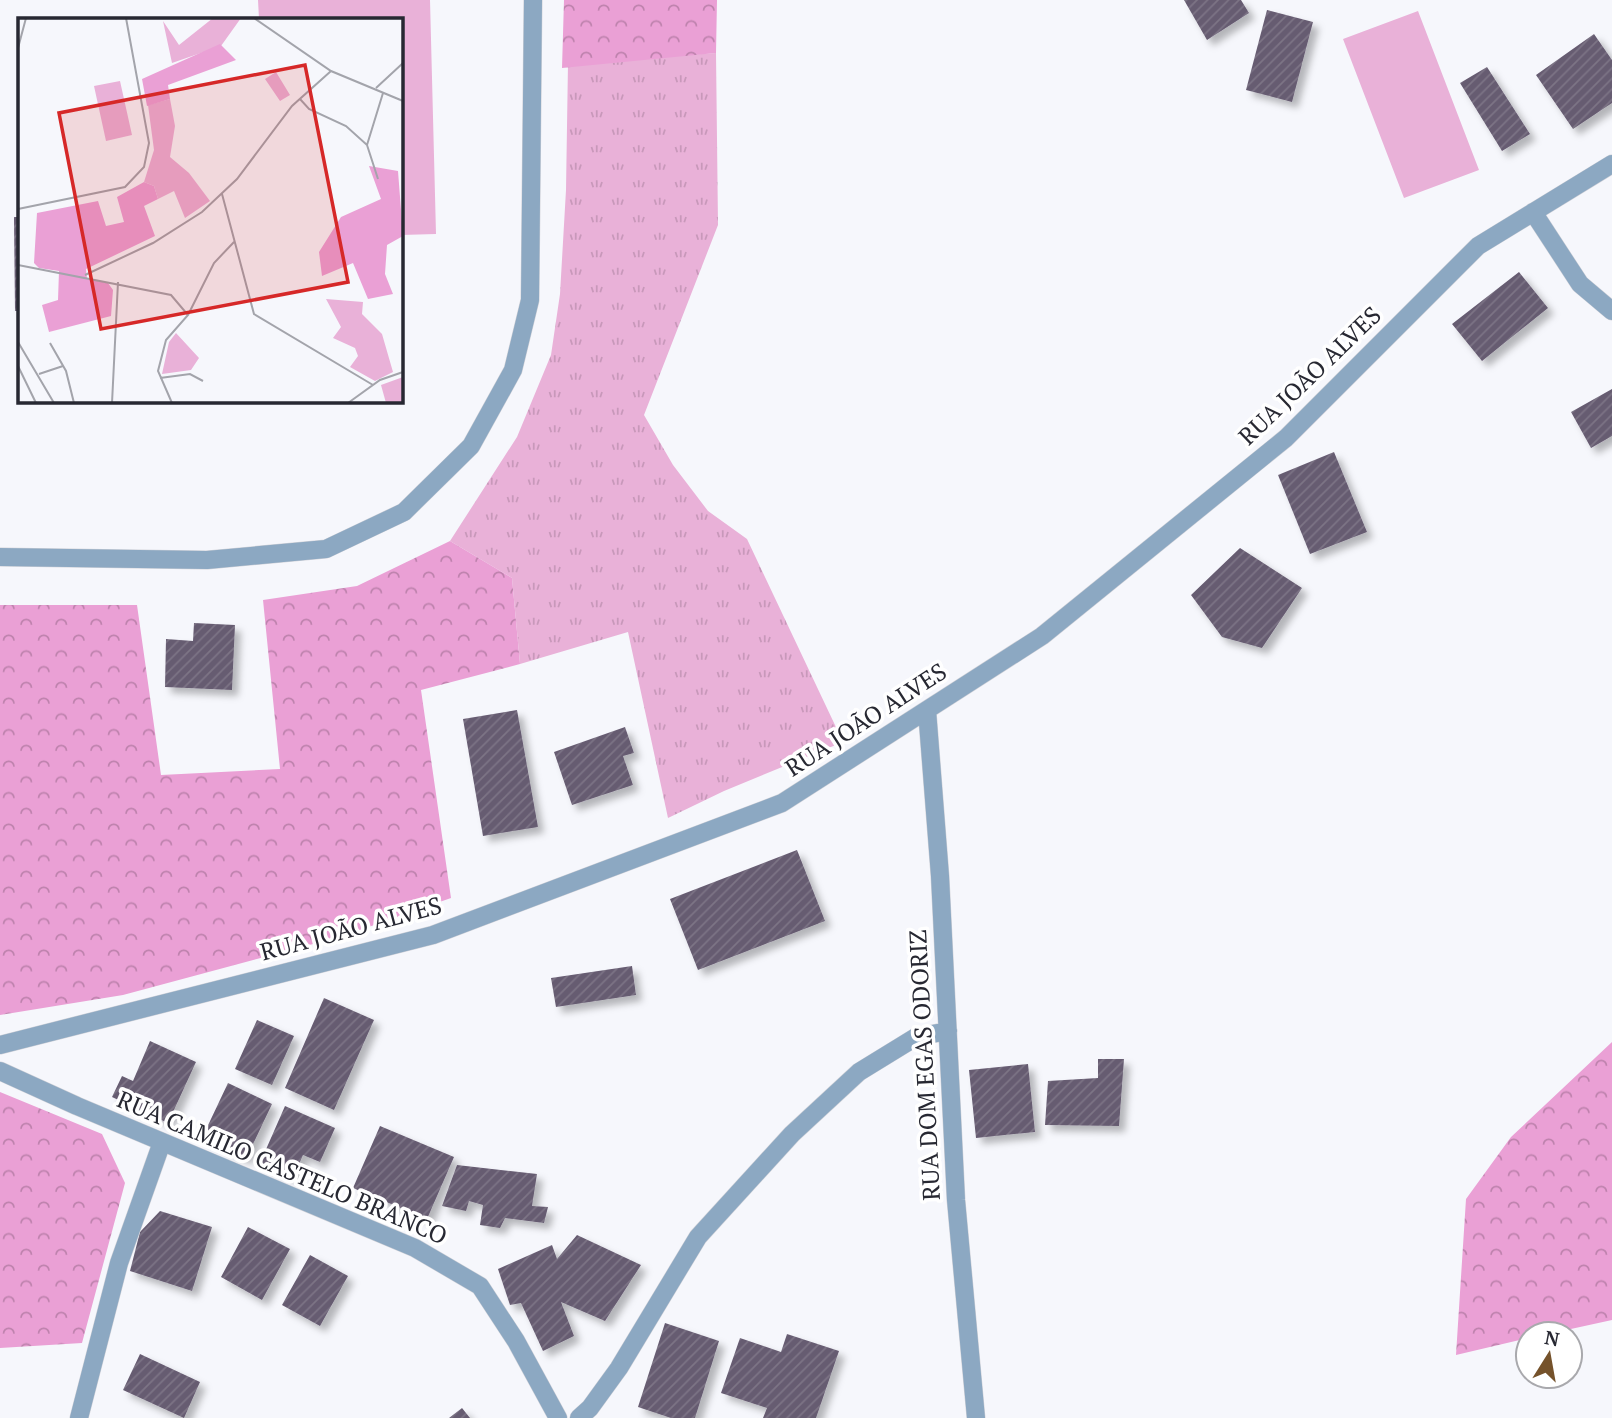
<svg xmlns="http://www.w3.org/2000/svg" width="1612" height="1418" viewBox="0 0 1612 1418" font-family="'PT Serif',serif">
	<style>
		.grass { fill: url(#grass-tufts) }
		.forest { fill: url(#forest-crowns) }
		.pitch { fill: #e9b1d8 }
		.building { fill: url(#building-hatch); filter: url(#shadow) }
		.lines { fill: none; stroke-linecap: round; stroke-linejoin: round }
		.street-casing { stroke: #d1d2d8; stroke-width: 19 }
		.street { stroke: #8ca8c2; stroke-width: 18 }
		.labels { text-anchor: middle; stroke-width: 7; stroke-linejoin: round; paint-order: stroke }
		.street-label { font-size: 24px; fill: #272832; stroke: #fff }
		.inset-road { fill: none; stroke: #a3a4ab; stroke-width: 2 }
		.view { fill: #d62828; fill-opacity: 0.15; stroke: #d62828; stroke-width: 3.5 }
		.inset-edge { fill: none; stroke: #272832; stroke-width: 3.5 }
	</style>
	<defs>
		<pattern id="grass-tufts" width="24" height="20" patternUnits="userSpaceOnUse" patternTransform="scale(1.75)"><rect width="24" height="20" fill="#e9b1d8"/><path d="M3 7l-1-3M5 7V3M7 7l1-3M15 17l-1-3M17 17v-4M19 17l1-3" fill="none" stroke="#c898ba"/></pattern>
		<pattern id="forest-crowns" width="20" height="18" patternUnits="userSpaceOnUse" patternTransform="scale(1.75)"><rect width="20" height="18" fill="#eaa0d5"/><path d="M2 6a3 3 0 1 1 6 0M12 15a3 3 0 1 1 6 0" fill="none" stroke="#be82ad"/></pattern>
		<pattern id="building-hatch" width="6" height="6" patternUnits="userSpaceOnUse" patternTransform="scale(1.75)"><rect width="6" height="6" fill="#665b71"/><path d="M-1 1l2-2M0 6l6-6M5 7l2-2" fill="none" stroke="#7c7485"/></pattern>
		<filter id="shadow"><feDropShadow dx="6" dy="6" stdDeviation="3.5" flood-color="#0004"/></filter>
	</defs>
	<rect width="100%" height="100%" fill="#f6f7fc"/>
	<!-- grass -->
	<path class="grass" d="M716 53 718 225 644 415 673 465 708 511 747 539 843 742 724 791 668 818 628 632 520 664 512 578 450 541 517 437 551 355 560 294 566 190 568 63Z"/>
	<!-- forest -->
	<path class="forest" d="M564 0H717L716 53 562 68Z
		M450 541 512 578 520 664 421 690 451 898 343 936 123 995 0 1015V605H137L161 775 280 769 263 600 357 586Z
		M1612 1042V1320L1548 1334H1528V1338L1456 1355 1466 1199 1511 1137Z
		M0 1092 102 1134 125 1183 82 1343 0 1348Z"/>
	<!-- pitch -->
	<path class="pitch" d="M258 0H430L436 234 401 235V19H259Z
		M1418 11 1479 170 1404 198 1343 39Z"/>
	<!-- building -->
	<path class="building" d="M1184 0H1241L1249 13 1207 40Z
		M1267 10 1313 22 1292 102 1246 90Z
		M1594 34 1612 60V103L1573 129 1536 75Z
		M1487 67 1530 134 1502 151 1460 83Z
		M14 217H19V311H15Z
		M1519 272 1548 308 1482 361 1452 324Z
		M1612 389V436L1591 448 1571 412Z
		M1334 452 1367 532 1310 554 1278 475Z
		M1240 548 1302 588 1262 648 1222 637 1191 595Z
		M194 623 235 625 232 690 165 687 166 639 193 641Z
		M517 710 538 827 483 836 463 719Z
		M625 727 634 753 623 756 633 785 572 805 554 752Z
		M797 850 825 921 698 970 670 899Z
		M632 966 636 995 556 1007 551 978Z
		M324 998 374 1020 334 1110 285 1088Z
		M257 1020 294 1036 272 1085 235 1069Z
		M150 1041 196 1062 168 1123 112 1097 122 1076 133 1081Z
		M1098 1059H1124L1119 1126 1045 1125 1048 1081 1098 1078Z
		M1028 1064 1035 1132 976 1138 969 1070Z
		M228 1083 272 1104 246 1159 202 1138Z
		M285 1106 335 1128 320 1162 303 1155 293 1178 260 1163Z
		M380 1126 454 1157 427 1219 353 1188Z
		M457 1165 537 1174 532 1206 548 1207 544 1223 505 1218 500 1228 480 1225 483 1205 469 1201 466 1211 442 1206Z
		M160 1211 212 1227 192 1291 130 1271 140 1232Z
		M248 1227 290 1249 262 1300 221 1277Z
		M577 1235 641 1265 605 1321 561 1302 574 1336 543 1351 521 1303 510 1305 498 1269 552 1245 557 1259Z
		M310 1255 348 1276 320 1326 282 1305Z
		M665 1323 719 1341 695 1418H671L638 1407Z
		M787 1334 839 1351 816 1418H763L767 1408 721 1393 740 1338 781 1352Z
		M140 1354 200 1382 184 1418 123 1390Z
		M462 1408 470 1418H449Z"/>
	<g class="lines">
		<!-- street casing -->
		<g class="street-casing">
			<path id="street" d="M1533 212 1580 284 1612 311
				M0 557 207 560 326 549 404 512 471 446 513 370 530 300 533 0
				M927 710 940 876 956 1200 976 1418
				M0 1045 433 935 782 803 1042 636 1286 438 1478 246 1612 164
				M0 1071 77 1106 415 1248 480 1286 516 1341 558 1418
				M79 1418 119 1263 162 1142
				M579 1418 590 1408 619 1368 698 1237 792 1134 859 1072 916 1037 948 1031"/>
		</g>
		<!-- street -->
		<use href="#street" class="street"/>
	</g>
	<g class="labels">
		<!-- street labels -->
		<g class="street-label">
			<text transform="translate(1310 376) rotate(-44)" y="8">RUA JOÃO ALVES</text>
			<text transform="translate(866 720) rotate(-33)" y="8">RUA JOÃO ALVES</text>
			<text transform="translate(351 929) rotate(-15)" y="8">RUA JOÃO ALVES</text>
			<text transform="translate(925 1065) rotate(-93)" y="8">RUA DOM EGAS ODORIZ</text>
			<text transform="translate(282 1168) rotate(23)" y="8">RUA CAMILO CASTELO BRANCO</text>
		</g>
	</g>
	<!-- overview -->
	<g transform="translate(18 18)">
		<rect width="385" height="385" fill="#f6f7fc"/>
		<path d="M195 0H223L203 28 154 45 145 3 161 27ZM152 81 157 108 152 139 171 155 192 183 167 200 156 173 140 181 136 168 126 164 136 132 130 87ZM308 281 345 284 344 296 364 316 375 354 357 363 332 349 340 338 337 330 315 320 323 309ZM158 315 181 340 173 352 144 356 151 324ZM385 359V385H368L363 367Z" fill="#e9b1d8"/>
		<path d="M202 26 218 42 150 67 152 81 129 88 124 61ZM351 148 380 153 385 218 369 227 367 256 375 276 350 281 335 245 304 258 301 234 323 199 363 181ZM126 164 136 168 140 181 126 188 137 218 68 251 69 261 90 265 95 272 93 298 31 314 24 287 40 282 41 253 21 250 16 245 19 195 80 183 88 208 106 204 99 179Z" fill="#eaa0d5"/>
		<path d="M258 54 272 77 262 83 247 61ZM102 63 114 117 88 123 76 68Z" fill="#e9b1d8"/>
		<path class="inset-road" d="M236 0 313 53 385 83M0 30 8 0M358 70 385 45M282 81 291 91 328 108 349 127 365 75M349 127 360 161M204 176 236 296 355 367M0 191 107 169 126 149 131 125 108 0M0 247 153 277 170 297 148 322 140 353 154 385M67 257 135 225 184 194 219 161 274 88 313 53M170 297 196 245 216 224M0 324 36 385M32 325 48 353 56 385M0 348 18 385M21 356 45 348M142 360 172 356 185 363M94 385 100 264M330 385 362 362 385 354"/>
		<path class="view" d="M287 47 330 264 83 311 41 95Z"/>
		<rect width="385" height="385" class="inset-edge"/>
	</g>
	<!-- north arrow -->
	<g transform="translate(1549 1355) rotate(11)"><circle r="33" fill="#ffffff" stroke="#a9a9ad" stroke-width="2"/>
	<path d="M0-5L12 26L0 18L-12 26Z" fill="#75522b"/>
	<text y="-10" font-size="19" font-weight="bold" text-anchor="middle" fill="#272832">N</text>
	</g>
</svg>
